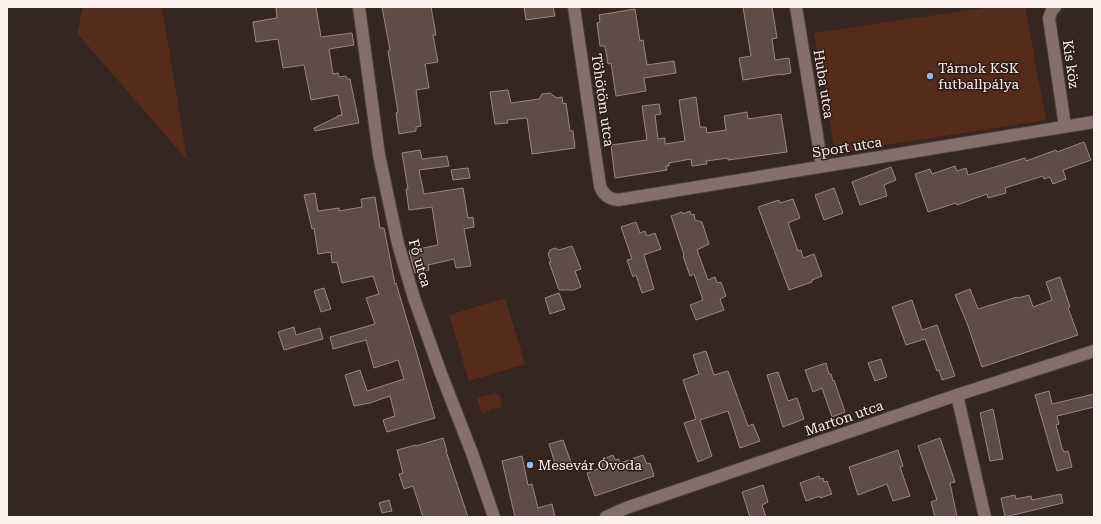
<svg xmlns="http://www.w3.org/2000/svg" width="1101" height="524" viewBox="0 0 1101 524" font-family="'Roboto Serif',serif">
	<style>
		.green { fill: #552c1c }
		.building { fill: #5f4c45; stroke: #9c877f }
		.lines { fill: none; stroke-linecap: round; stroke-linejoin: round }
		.minor-casing { stroke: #4e413b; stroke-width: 14 }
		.minor { stroke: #847069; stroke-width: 12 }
		.poi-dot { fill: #80bdfa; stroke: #2c1c16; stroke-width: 1.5 }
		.labels { text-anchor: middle; stroke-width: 3; stroke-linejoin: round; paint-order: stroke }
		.street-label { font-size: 14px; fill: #fdf1ed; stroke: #2c1c16 }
		.poi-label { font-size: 14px; fill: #fdf1ed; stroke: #2c1c16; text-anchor: start }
	</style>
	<rect width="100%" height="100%" fill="#362620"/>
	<!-- green -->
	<path class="green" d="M83 7H162L187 160 77 33Z
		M990 7H1025L1046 120 835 153 814 33Z
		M505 298 525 364 469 381 449 315Z
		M496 393 499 395 502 403 499 409 492 408 482 414 477 398Z"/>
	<!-- building -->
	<path class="building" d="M276 7H316L321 37 352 33 354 45 329 49 333 74 338 73 339 77 346 76 347 79H350L359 123 315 131 314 128 337 117V116L342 115 338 95 311 100 304 65 283 68 278 39 256 42 253 22 277 18Z
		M382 7H431L436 35H433L438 62 425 64 429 88 416 90 421 126 416 127V131L399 134 396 113 398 112 388 51 390 50Z
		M524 7H553L555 16 526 20Z
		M743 7H772L777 38 772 39 775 60 789 58 791 73 781 75V74L743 80 739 58 751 56Z
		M635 9 640 41 643 40 647 65 674 61 676 73 644 78 646 91 616 96 611 63 608 64 605 46H600L597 23 600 22 599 15Z
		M508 90 511 103 539 99 542 94 550 93 557 98 562 97 563 104 566 103 570 131H573L575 148 532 154 527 118 507 120 508 123 495 124 490 92Z
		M696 97 700 127H706L707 133 726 130 724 116 747 112 748 119 781 114 787 152 728 160V158L706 161 707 164 692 166 691 159 669 163V166H666L667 170 615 178 611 145 647 140 642 106 659 104 661 114 655 115 658 139 665 138V144L685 141 679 100Z
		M1084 142 1091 160 1063 170 1066 179 1053 184 1050 177 1044 179 1043 176 1005 188 1006 193 988 198 987 194 957 205 956 203 928 212 915 174 930 169 932 174 955 166 957 171 966 168 968 175 1025 158 1026 161 1056 150 1057 152Z
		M420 150 422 159 447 156 449 166 419 170 424 194 463 188 468 218 473 217 474 227 464 229 471 266 456 268 454 259 428 265 429 270 415 273 409 251 438 245 432 207 409 210 406 189H408L402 153Z
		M891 167 896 180 884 185 887 196 860 205 852 182Z
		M468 168 470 178 453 180 451 170Z
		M834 188 843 213 824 220 815 195Z
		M315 193 318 211 339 208V211L362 207 361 199 375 197 380 228H384L395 284 396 283 417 354 435 418 387 432 383 420 395 416 390 396 370 403 354 406 345 375 360 370 367 391 404 379 398 360 374 368 366 340 333 349 330 337 375 324 366 298 379 294 373 276 342 283 337 262 332 263 331 252 318 254 314 228 312 229 304 195Z
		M793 199 800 218 788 223 798 251 801 250 803 258 814 254 822 276 812 280V282L789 290 758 207 779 200 780 203Z
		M690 211 691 215 694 214 695 220 702 222 709 244 697 250 708 280 715 277 717 283 721 282 726 296 720 299 724 310 696 320 690 305 703 300 694 274 690 276 683 256 684 255 671 216 682 212 683 214Z
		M636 222 640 233 645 231 647 236 655 233 661 249 644 255 654 289 642 293 636 275 633 277 627 260 632 259 621 227Z
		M572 246 581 269 575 271 581 287 574 290H559L549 262H551L548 254 550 250 555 248 559 250Z
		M1060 277 1070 307 1068 308 1078 335 982 367 967 323 955 295 970 289 978 309 1017 297 1018 298 1029 295 1033 307 1052 300 1046 282Z
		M324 288 331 309 321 312 314 291Z
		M559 293 565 309 550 314 545 298Z
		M912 300 922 330 937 325 955 376 942 380 939 370 937 371 925 339 906 345 892 307Z
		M294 327 296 335 320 328 323 339 284 350 278 332Z
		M706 351 714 375 728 371 748 426 753 424 760 441 740 448 728 411 700 420 712 456 698 462 684 423 696 419 683 380 699 374 693 355Z
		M881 359 887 377 875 381 868 363Z
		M826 363 829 374H831L833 381 834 380 845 412 832 417 822 388 813 392 805 370Z
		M778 372 788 401 797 398 804 419 783 427 767 375Z
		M1049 391 1052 404 1094 394V407L1057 416 1059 424 1056 425 1062 448 1064 452 1068 451 1072 467 1057 471 1035 395Z
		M993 409 1003 459 990 461 980 413Z
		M443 438 447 451H446L468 517H423L413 486 404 489 399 474 403 473 397 450 416 445V446Z
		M940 438 955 482 950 483 957 517H935L931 502 937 500 918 446Z
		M563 440 572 465 557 470 549 444Z
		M898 450 903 466 900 467 910 496 893 501 887 484 858 495 849 467Z
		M613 455 615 460 619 459 620 463 643 455 647 464 650 463 654 476 595 496 587 473 603 467 601 460Z
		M522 456 528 485 532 484 538 508 552 504 555 517H515L502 461Z
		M819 476 820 479 823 478 824 482 827 481 832 494 820 498V496L806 501 800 483Z
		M763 485 768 502 762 505 766 517H750L742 492Z
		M1061 494 1063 503 1005 517 1001 498 1015 495 1016 499 1031 496 1032 500Z
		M389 500 392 511 382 513 379 503Z"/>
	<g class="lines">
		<!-- minor casing -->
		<g class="minor-casing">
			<path id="minor" d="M359 7 379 155 398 244 414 298 440 371 472 453 494 517
				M574 7 600 186C603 195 609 199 618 200L1094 122
				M796 7 822 166
				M1055 7 1052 10 1049 18 1065 126
				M957 395 985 517
				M606 517 626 508 957 395 1094 351"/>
		</g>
		<!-- minor -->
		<use href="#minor" class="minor"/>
	</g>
	<!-- markers -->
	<g class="poi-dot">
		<circle cx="930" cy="76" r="4"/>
		<circle cx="530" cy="465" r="4"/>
	</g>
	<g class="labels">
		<!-- street labels -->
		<g class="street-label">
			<text transform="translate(1071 64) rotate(82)" y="5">Kis köz</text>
			<text transform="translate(824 84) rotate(81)" y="5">Huba utca</text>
			<text transform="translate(603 100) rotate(82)" y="5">Töhötöm utca</text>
			<text transform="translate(847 147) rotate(-9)" y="5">Sport utca</text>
			<text transform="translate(420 263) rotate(74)" y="5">Fő utca</text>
			<text transform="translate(844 418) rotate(-19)" y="5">Marton utca</text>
		</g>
		<!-- poi labels -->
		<g class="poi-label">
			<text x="938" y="73">Tárnok KSK<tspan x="938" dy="16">futballpálya</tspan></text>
			<text x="538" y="470">Mesevár Óvoda</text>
		</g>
	</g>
	<!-- border -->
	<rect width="1101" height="524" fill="none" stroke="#fdf1ed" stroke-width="16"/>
</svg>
